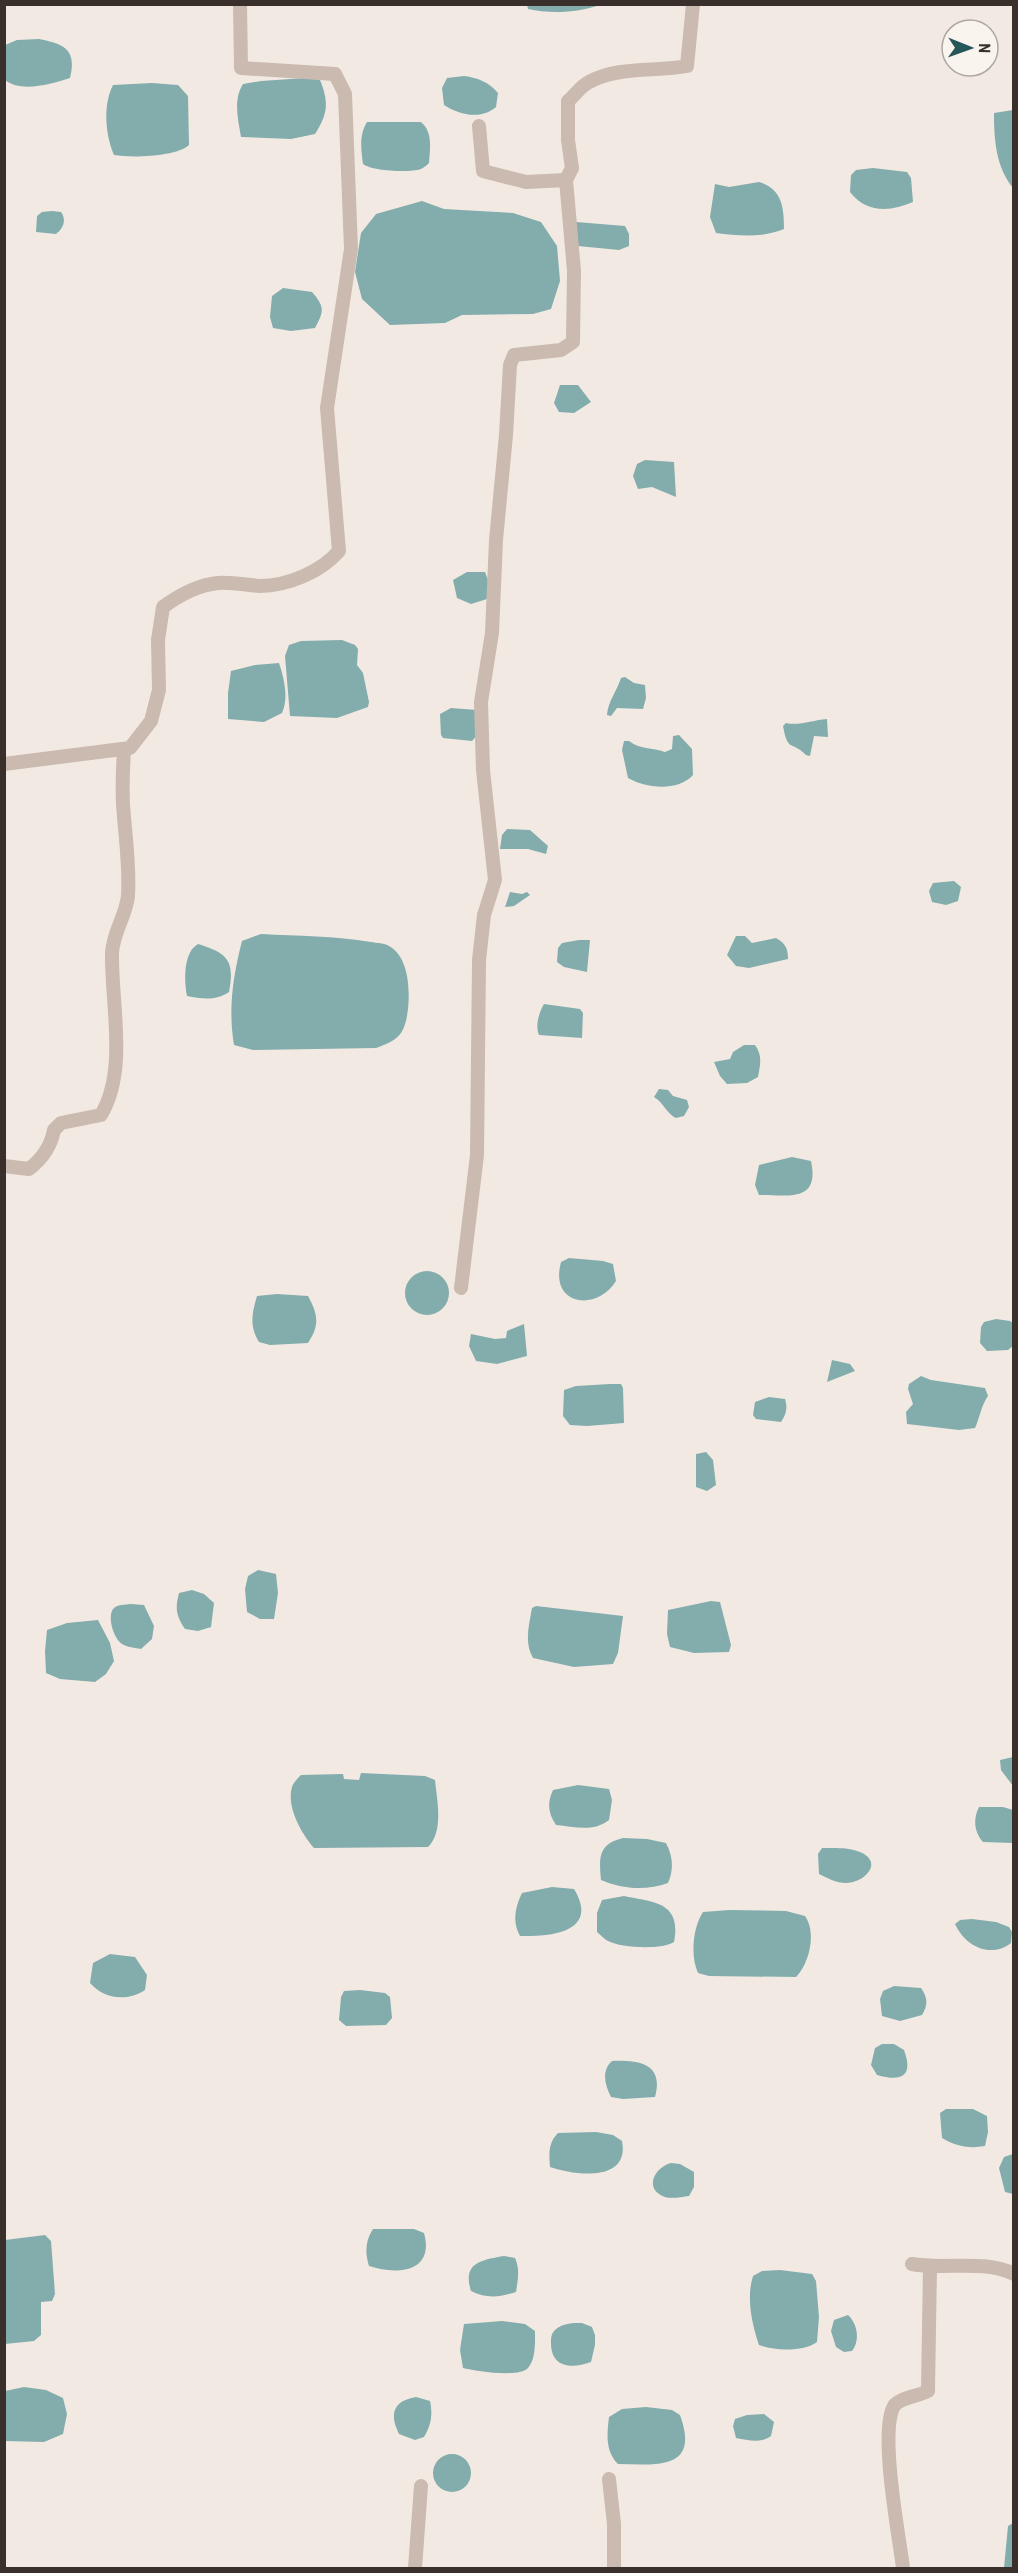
<svg xmlns="http://www.w3.org/2000/svg" width="1018" height="2573" viewBox="0 0 1018 2573" font-family="'Roboto Condensed',sans-serif">
	<style>
		.water { fill: #83acad }
		.lines { fill: none; stroke-linecap: round; stroke-linejoin: round }
		.minor { stroke: #cabaaf; stroke-width: 14 }
	</style>
	<rect width="100%" height="100%" fill="#f2eae2"/>
	<!-- water -->
	<path class="water" d="M527 5H599C579 13 549 14 528 9Z
		M39 39C64 44 77 49 70 78 51 84 21 93 5 80V45L17 40Z
		M464 76C478 78 489 82 498 93L496 107C481 120 459 115 444 105L442 88 447 78Z
		M306 78 320 80C329 102 328 114 315 134L291 139 241 137C238 119 233 100 243 84L261 81Z
		M152 83 178 85 188 96 189 145C176 157 131 158 114 155 105 134 103 105 113 85Z
		M1013 110H1014L1013 188C996 167 994 140 994 113Z
		M367 122H421C433 132 430 148 429 163 427 165 423 168 421 169 410 173 371 171 363 164 361 149 359 135 367 122Z
		M873 168 907 172 911 178 913 202C890 212 866 213 850 192L851 175 856 170Z
		M759 182C782 189 784 207 784 229 762 238 739 236 716 233L710 217 715 184 729 187Z
		M422 201 444 209 513 213 541 222 557 246 560 281 551 309 533 314 462 315 445 323 390 325 362 299 355 272 361 233 376 214Z
		M52 211 61 212C67 220 63 229 56 234L36 232 37 216 42 212Z
		M576 222 625 226 629 234V246L619 250 578 246Z
		M283 288 312 292C325 307 324 311 315 328L291 331 273 328 270 317 272 296Z
		M560 385H578L591 402 574 413 559 412 554 403Z
		M645 460 674 462 676 497 652 487 638 489 633 476 637 464Z
		M467 572H485L489 583 487 599 471 604 457 598 453 580Z
		M342 640 355 645 358 649 357 665 363 673 369 702 368 707 337 718 290 716 285 656 289 645 301 641Z
		M279 663C284 678 289 698 282 713L264 722 228 719V693L231 671 255 665Z
		M625 677 634 683 645 685 646 698 643 709 617 708 611 716 607 715C608 701 617 691 621 678Z
		M451 708 477 710V735L472 741 443 738 441 735 440 714Z
		M827 719 828 737 814 736 810 756 806 755C791 740 788 753 783 726L786 723C799 726 813 720 827 719Z
		M679 735 692 749 693 775C678 792 645 788 628 778L622 750 624 741H629C640 750 652 747 665 752L672 749 673 736Z
		M507 829 530 830 548 846 546 854 528 849H500L502 835Z
		M954 881 961 887 958 901 946 905 932 902 929 891 933 883Z
		M510 892 522 894 527 892 530 895 514 906 505 907Z
		M261 934C298 936 335 936 371 942 376 943 385 943 389 946 409 957 410 990 408 1009 405 1034 399 1040 376 1048L253 1050 234 1045C228 1009 233 976 242 941Z
		M736 936H745L752 943 776 938C785 943 788 948 788 959L749 968 736 966 727 955Z
		M579 940H590L587 972 564 967 557 962 558 948 562 943Z
		M198 944C228 953 235 961 229 992 216 1001 202 999 187 996 184 982 183 952 198 944Z
		M544 1004 580 1009 583 1013 582 1038 539 1035C535 1026 539 1012 544 1004Z
		M744 1045H755C763 1056 760 1065 758 1077L747 1083 727 1084 720 1076 714 1062 730 1059 733 1052Z
		M659 1089 668 1090 673 1096 687 1100 689 1107 684 1116 676 1118C667 1114 663 1102 654 1097Z
		M792 1157 811 1161C820 1203 788 1195 759 1195L755 1185 759 1165Z
		M569 1258 603 1261 613 1264 616 1281C597 1312 549 1306 561 1262Z
		M405 1293a22 22 0 1 1 44 0a22 22 0 1 1-44 0Z
		M277 1294 308 1296C318 1314 320 1325 308 1343L270 1345 259 1342C249 1326 252 1313 257 1296Z
		M996 1319 1010 1321 1013 1323V1346L1008 1350 987 1351 980 1343 981 1327 984 1322Z
		M524 1324 527 1356 497 1364 476 1361 469 1346 471 1334 495 1339 506 1338 507 1331Z
		M832 1360 850 1364 855 1371 827 1382Z
		M921 1376 931 1380 985 1388 988 1396C981 1406 980 1417 975 1428L959 1430 907 1424 906 1412 913 1404 908 1389 909 1384Z
		M610 1384H621L623 1388 624 1423 587 1426 570 1425 563 1416 564 1390 576 1386Z
		M769 1397 785 1399C788 1408 786 1415 781 1422L756 1419 753 1415 755 1402Z
		M706 1452 713 1460 716 1485 707 1491 696 1487V1454Z
		M258 1570 276 1574 278 1593 274 1619H260L247 1612 245 1589 248 1576Z
		M192 1590 204 1594 214 1603 211 1627 198 1631 185 1629C176 1616 175 1608 179 1593Z
		M711 1601 720 1602 731 1645 729 1652 694 1653 670 1647 667 1634 668 1610Z
		M131 1604 144 1605 154 1626 152 1639 141 1649C135 1648 127 1647 122 1644 114 1639 107 1618 113 1609 117 1604 125 1605 131 1604Z
		M536 1606 623 1616 618 1653 613 1664 574 1667 533 1658C524 1643 529 1625 532 1608Z
		M98 1620 110 1643 114 1661 106 1674 95 1682 60 1679 46 1673 45 1651 47 1630 67 1623Z
		M1013 1757H1014L1013 1786 1001 1770 1000 1760Z
		M361 1773 425 1776 435 1780C437 1801 444 1831 428 1847L314 1848C302 1834 286 1807 292 1787 293 1783 298 1778 301 1775L343 1774 344 1779 359 1780Z
		M578 1785 609 1789 612 1800 609 1820C594 1832 575 1827 556 1825 548 1813 547 1803 553 1790Z
		M979 1807H1003L1013 1810V1843L983 1842C974 1832 973 1819 979 1807Z
		M623 1838 647 1839 666 1843C673 1856 674 1869 668 1883 646 1891 622 1889 601 1880 599 1858 598 1844 623 1838Z
		M822 1848C834 1848 849 1847 860 1852 884 1862 865 1883 846 1883 836 1883 827 1878 819 1874L818 1854Z
		M552 1887 574 1889C600 1932 551 1937 520 1936 512 1922 515 1907 522 1893Z
		M624 1896C652 1902 682 1901 674 1942 662 1950 621 1948 608 1941 604 1939 601 1935 597 1932V1913L602 1900Z
		M729 1910 786 1911 805 1916C817 1933 809 1964 796 1977L709 1976 698 1973C690 1956 693 1927 703 1912Z
		M972 1919 996 1922 1009 1927 1012 1932 1011 1943C990 1959 965 1946 955 1924L960 1920Z
		M110 1954 135 1957 147 1975 145 1990C127 2002 104 1999 90 1983L93 1963Z
		M894 1986 921 1988C928 1998 928 2005 922 2015L900 2021 882 2016 880 1999 883 1991Z
		M360 1990 385 1993 390 1997 392 2018 386 2025 346 2026 339 2020 341 1997 344 1991Z
		M882 2044H894L904 2050C914 2077 901 2082 877 2075L871 2065 875 2048Z
		M612 2061C640 2060 664 2064 655 2097L623 2099 611 2097C605 2085 601 2071 612 2061Z
		M946 2109H973L987 2116 988 2132 985 2146C969 2149 955 2146 942 2138L940 2113Z
		M596 2132 613 2135 622 2141C630 2182 576 2176 550 2167 549 2154 548 2143 558 2133Z
		M1013 2154H1014L1013 2194 1005 2192 999 2168 1004 2157Z
		M671 2163 680 2164 694 2172V2187L689 2196C682 2197 671 2199 665 2197 644 2190 653 2168 671 2163Z
		M373 2229H414L424 2233C435 2273 396 2275 369 2266 365 2253 365 2241 373 2229Z
		M45 2235 51 2241 55 2294 52 2301 41 2302V2335L34 2341 5 2344V2240Z
		M504 2256 515 2258C520 2269 518 2279 516 2292 500 2297 487 2299 471 2291 462 2263 481 2260 504 2256Z
		M780 2270 812 2274 816 2281 819 2317 817 2342C804 2352 774 2351 759 2345 752 2324 746 2298 753 2276L762 2271Z
		M848 2315C858 2324 860 2341 852 2351L844 2352 836 2347 831 2331 834 2320Z
		M502 2321 525 2324 535 2331C535 2342 536 2359 528 2368 519 2378 475 2371 463 2368L460 2350 464 2324Z
		M582 2323 592 2327 595 2335V2345L591 2362C572 2369 551 2368 551 2343 551 2338 551 2334 555 2330 562 2323 573 2323 582 2323Z
		M24 2387 46 2390 63 2398 67 2414 63 2434 44 2442 5 2441V2391Z
		M416 2397 430 2401C433 2415 431 2425 424 2437L415 2440 399 2434C389 2414 393 2401 416 2397Z
		M646 2407 672 2410 680 2415C700 2470 658 2465 618 2464 605 2451 607 2434 609 2417L622 2409Z
		M764 2414 774 2422 771 2436C760 2444 748 2440 736 2438L733 2426 735 2419 747 2415Z
		M433 2473a19 19 0 1 1 38 0a19 19 0 1 1-38 0Z
		M1013 2523V2568H1004L1008 2526Z"/>
	<g class="lines">
		<!-- minor -->
		<path class="minor" d="M479 126 483 171 526 182 566 180 572 168 568 140V101C575 95 581 86 589 82 618 66 656 72 687 66L693 4
			M4 764 130 748 151 721 159 690 158 640 163 607C178 596 198 585 218 583 232 582 246 585 260 586 287 586 321 572 339 551L327 408 351 249 345 94 335 74 241 68 240 4
			M4 1166 29 1169C42 1159 51 1146 54 1130L61 1123 101 1115C128 1070 111 1003 112 953 113 932 126 916 128 896 130 865 125 835 123 804 122 786 123 767 124 749
			M461 1288 477 1155 479 960 484 915 495 880 483 770 481 702 492 633 496 540 506 435 510 365 514 355 561 350 573 342 574 271 566 180
			M912 2264C945 2270 983 2259 1014 2274
			M609 2479 614 2524V2568
			M415 2568 421 2486
			M903 2568C899 2535 879 2432 894 2406 899 2398 919 2396 928 2391L930 2267"/>
	</g>
	<!-- border -->
	<rect width="1018" height="2573" fill="none" stroke="#39302c" stroke-width="12"/>
	<!-- north arrow -->
	<g transform="translate(970 48) rotate(91)"><circle r="28" fill="#faf4ef" stroke="#ada6a1" stroke-width="1.5"/>
	<path d="M0-4.5L10 22L0 15L-10 22Z" fill="#255658"/>
	<text y="-9" font-size="16" font-weight="bold" text-anchor="middle" fill="#39302c">N</text>
	</g>
</svg>
